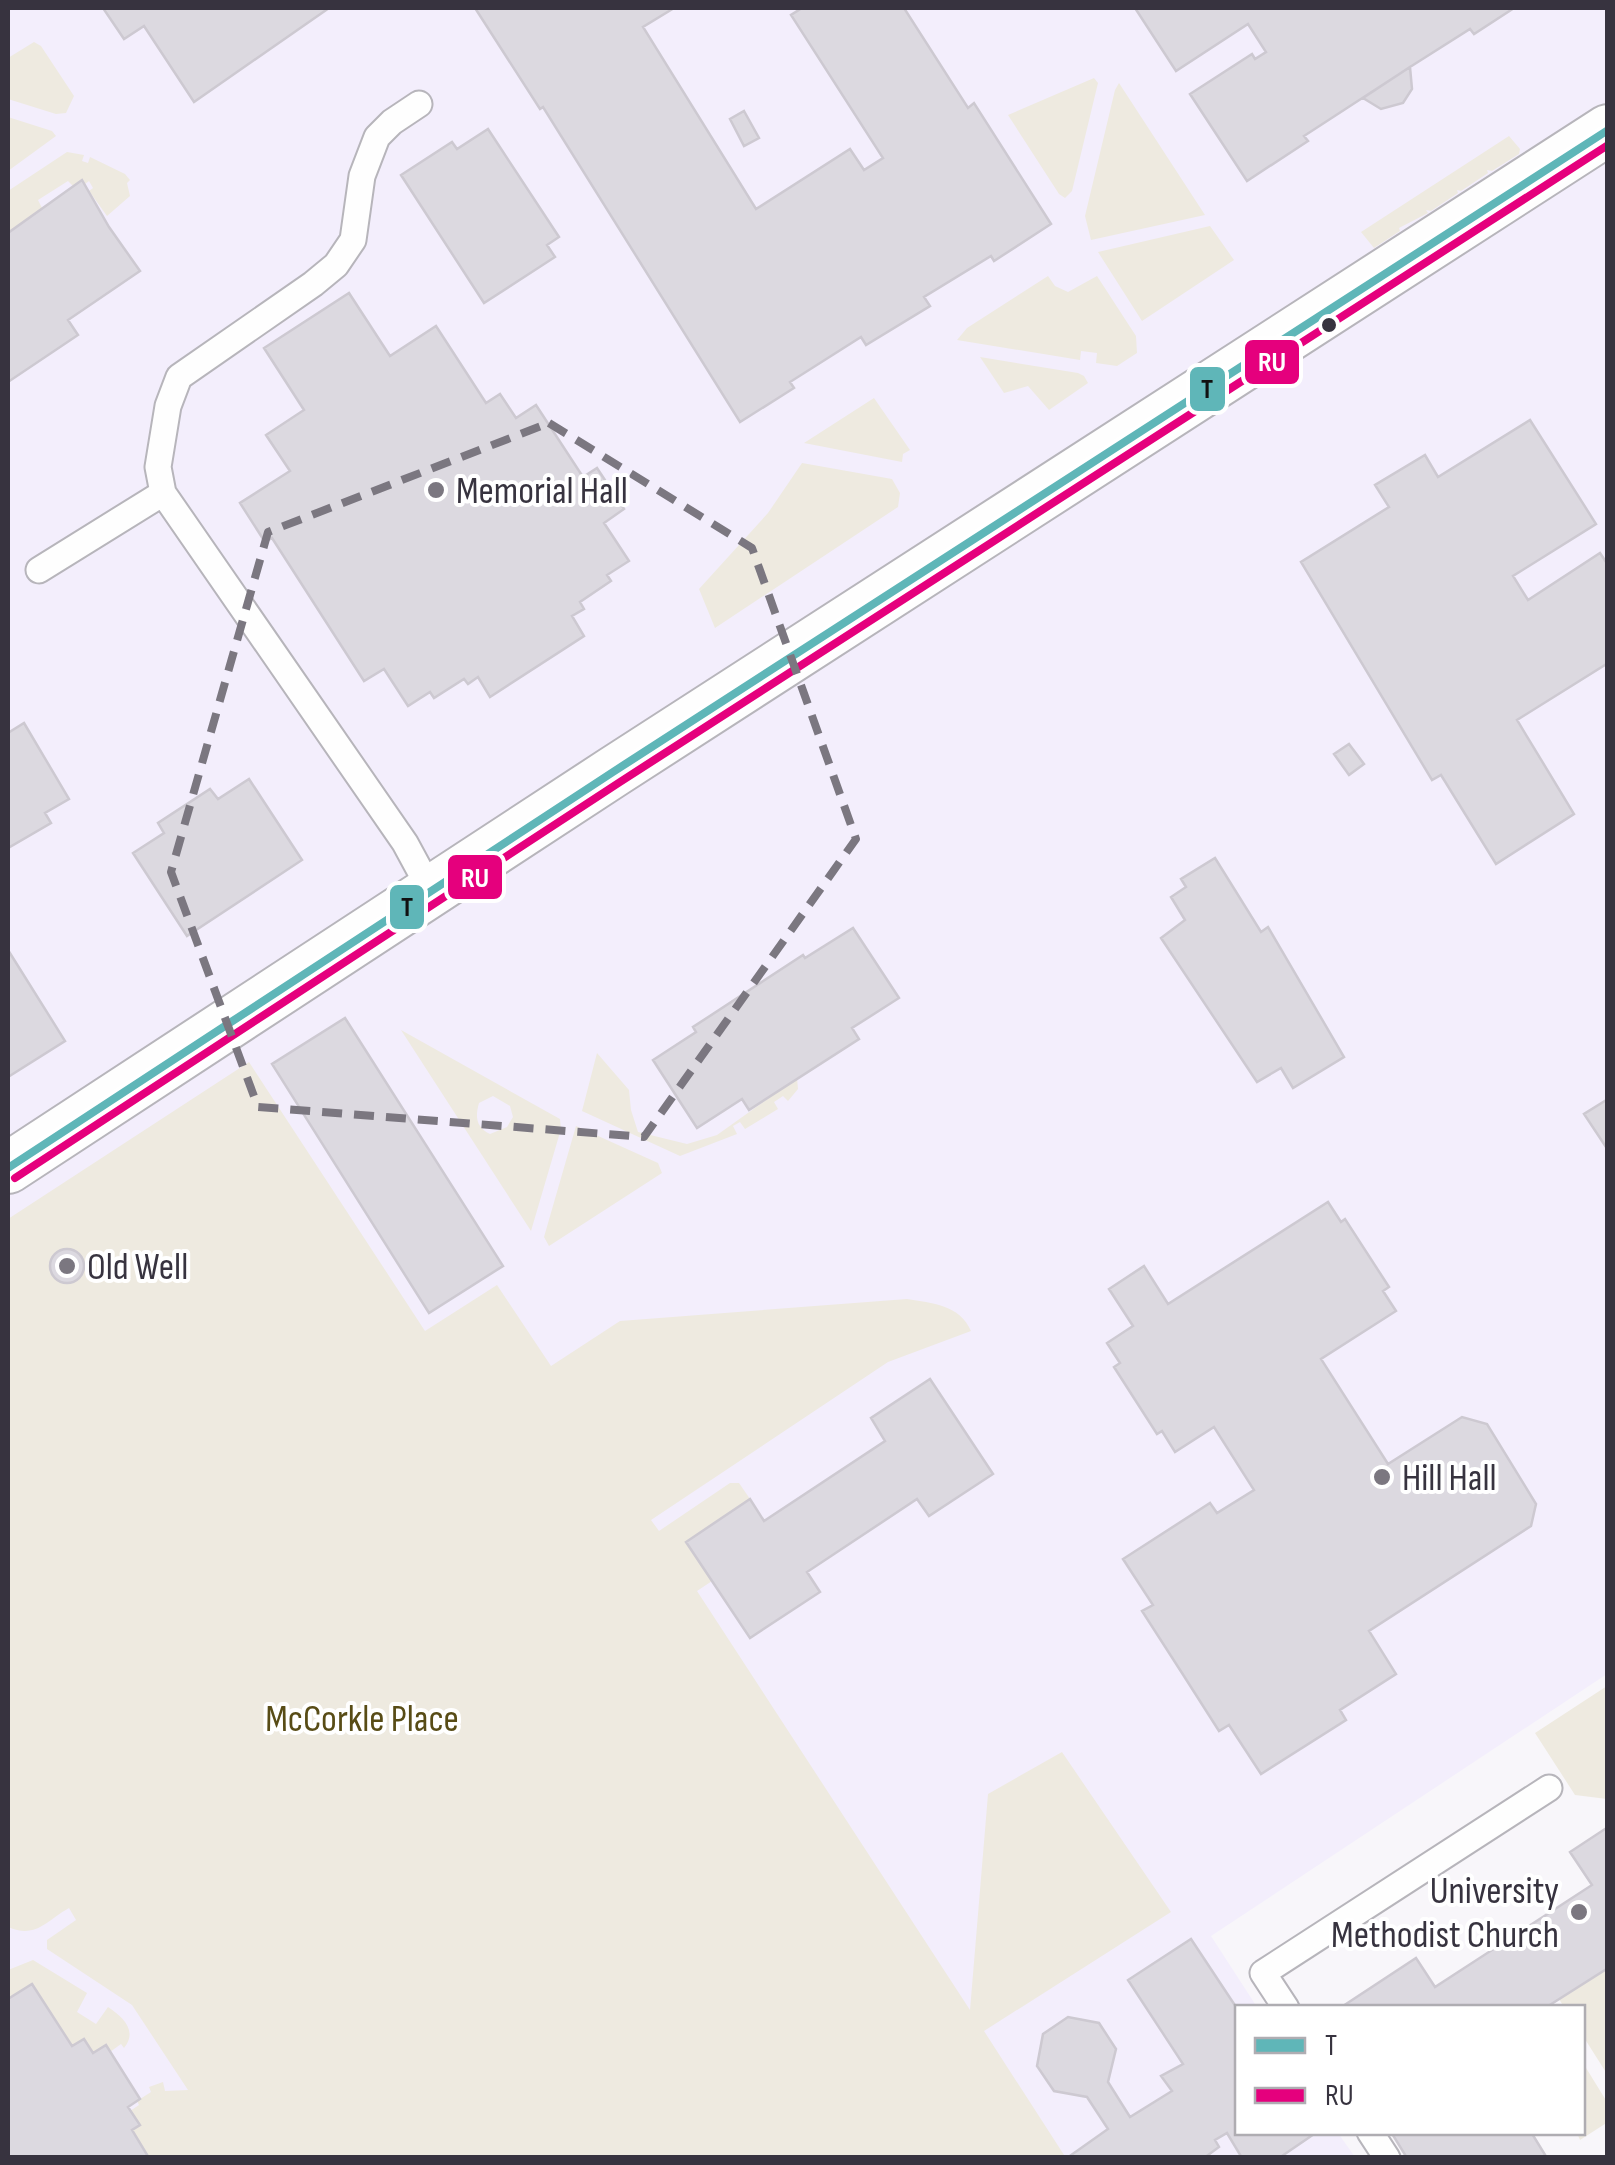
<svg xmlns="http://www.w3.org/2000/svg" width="1615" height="2165" viewBox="0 0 1615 2165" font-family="'Sofia Sans Condensed',sans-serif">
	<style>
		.built { fill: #f3eefc }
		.green { fill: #eeeae0; fill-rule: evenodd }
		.building { fill: #dcd9e0; stroke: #cdc9d1; stroke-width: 2.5 }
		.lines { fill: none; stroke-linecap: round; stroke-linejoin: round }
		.service-casing { stroke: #b7b5bb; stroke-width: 29 }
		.minor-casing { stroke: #b7b5bb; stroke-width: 54 }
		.service { stroke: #fefefe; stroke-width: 25 }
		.minor { stroke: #fefefe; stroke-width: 50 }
		.bus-1-casing { stroke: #fff; stroke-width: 15 }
		.bus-2-casing { stroke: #fff; stroke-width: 15 }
		.bus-1 { stroke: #5fb6b8; stroke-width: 8 }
		.bus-2 { stroke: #e5007d; stroke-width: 8 }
		.marked { fill: none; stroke: #7b7780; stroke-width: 8; stroke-dasharray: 20 12; stroke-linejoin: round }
		.bus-dot { fill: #37333f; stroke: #fff; stroke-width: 4 }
		.poi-dot { fill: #7b7780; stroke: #fff; stroke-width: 4 }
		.labels { text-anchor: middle; stroke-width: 8; stroke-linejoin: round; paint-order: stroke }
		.poi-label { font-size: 38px; fill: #37333f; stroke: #fff; text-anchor: start }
		.park-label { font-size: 38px; fill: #584c16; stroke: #fff }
		.line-badge { stroke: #fff; stroke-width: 4 }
		.badge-label { font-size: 28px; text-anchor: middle; font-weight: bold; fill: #fff }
		.pale-badge-label { font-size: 28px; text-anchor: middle; font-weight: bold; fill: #111 }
	</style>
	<rect width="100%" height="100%" fill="#f8f6fa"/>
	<!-- built -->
	<path class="built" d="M8 8H1607V1674L1211 1936 1257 2007 1238 2008V2132L1338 2133 1355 2157 8 2158Z"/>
	<!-- green -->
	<path class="green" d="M34 42 41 46 74 96 66 113 56 114 8 99V58Z
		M1094 78 1098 83 1072 191 1065 198 1059 194 1008 115Z
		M1119 83 1205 215 1091 240 1085 216 1115 90Z
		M8 117 52 131 56 136 8 171Z
		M1509 136 1520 149 1519 154 1492 171 1487 170 1488 173 1461 191 1457 190 1458 193 1431 211 1426 210 1428 213 1399 228 1400 231 1374 248 1361 232Z
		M67 152 84 155 82 161 88 163 90 157 125 174 130 180 127 183 130 196 107 216 89 191 93 188 89 181 85 184 82 180 73 186 68 181 38 200 42 208 8 233V191Z
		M1210 226 1234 260 1142 321 1098 252Z
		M1048 276 1055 286 1068 292 1097 276 1136 336 1137 353 1117 366 1096 363 1097 353 1081 351 1080 360 957 340 967 328Z
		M980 357 1078 373 1084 376 1088 383 1049 410 1028 386 1004 393Z
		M874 398 910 450 903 454 902 462 804 443Z
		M802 463 892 479 900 493 898 507 715 628 699 589 768 513Z
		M401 1030 560 1119 561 1129 531 1231ZM493 1096 510 1106 513 1117 507 1127 490 1134C476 1127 475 1117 479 1103Z
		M597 1053 629 1090 631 1110 638 1132 687 1144 717 1135 797 1078 798 1089 788 1101 783 1096 774 1102 778 1109 745 1129 740 1122 733 1126 737 1134 680 1156 582 1111Z
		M249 1062 425 1331 497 1285 551 1366 620 1321 907 1299C932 1303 960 1305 971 1331L888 1362 651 1520 659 1531 730 1483H739L750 1499 686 1541 712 1581 697 1591 970 2010 988 1794 1062 1752 1171 1912 984 2031 1066 2158 149 2157 132 2130 139 2125 130 2111 139 2105 137 2101 151 2092 149 2087 163 2082 165 2091 188 2090 132 2005 47 1949V1940L76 1920 69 1908C46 1921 36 1939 8 1927V1219Z
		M576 1126 658 1163 662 1173 549 1246 544 1237Z
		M1607 1686V1799L1575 1795 1535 1733Z
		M33 1960 87 1993 77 2012 96 2024 108 2007C123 2017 138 2031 124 2048L121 2044 110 2052 93 2053 84 2039 72 2046 33 1984 8 1999V1970Z
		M1607 1968V2074L1583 2036 1582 2008 1564 2007 1559 1999Z
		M1583 2063 1607 2102 1608 2122 1580 2140 1577 2133 1582 2132Z"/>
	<!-- building -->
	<path class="building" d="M103 8H329L194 102 144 26 124 39Z
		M475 8H674L643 27 756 209 850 149 864 170 883 158 791 15 802 8H904L968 108 974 103 1051 224 994 261 991 256 924 297 930 306 866 345 861 337 790 382 794 388 740 422 543 107 540 109Z
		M1135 8H1514L1474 34 1470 29 1410 67 1304 136 1308 141 1247 181 1190 94 1252 54 1255 59 1266 52 1248 24 1176 71Z
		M1410 67 1412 89 1403 103 1381 109 1363 98Z
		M744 111 759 138 744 146 730 119Z
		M488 129 559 237 547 245 555 257 484 303 401 175 452 142 457 149Z
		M82 180 109 227 140 271 68 320 78 335 8 382V233Z
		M349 293 390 356 436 326 486 403 500 394 516 418 536 405 583 477 597 468 624 509 604 523 629 561 607 575 611 581 580 602 584 609 572 616 584 636 490 697 478 677 468 684 464 679 434 698 430 692 408 706 384 669 364 681 272 538 265 542 240 503 290 471 266 435 304 410 264 348Z
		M1530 420 1596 524 1513 576 1528 600 1600 553 1608 565V663L1517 720 1574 814 1496 864 1441 775 1432 780 1301 562 1389 507 1375 485 1425 455 1438 477Z
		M24 723 69 799 45 813 51 823 8 848V733Z
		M1349 744 1364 764 1349 775 1334 754Z
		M249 779 302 860 187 936 133 853 164 833 158 823 210 789 218 799Z
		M1215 858 1261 932 1268 927 1344 1057 1293 1088 1281 1068 1257 1082 1161 938 1185 920 1171 897 1186 887 1181 879Z
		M853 928 899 998 852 1028 859 1039 749 1110 742 1099 697 1128 653 1060 696 1032 693 1027 803 955 805 958Z
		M8 950 65 1041 8 1077Z
		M345 1018 503 1266 429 1313 272 1064Z
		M1608 1099V1150L1584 1114Z
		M1328 1202 1341 1222 1345 1219 1389 1287 1383 1291 1396 1311 1321 1359 1388 1464 1462 1417 1487 1424 1536 1504 1531 1526 1369 1631 1396 1674 1340 1710 1346 1720 1261 1774 1229 1725 1219 1731 1182 1673 1142 1611 1153 1605 1123 1559 1210 1503 1217 1513 1254 1490 1214 1427 1175 1452 1162 1431 1157 1434 1114 1367 1120 1363 1107 1343 1133 1326 1109 1289 1144 1266 1168 1304Z
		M50 1266a17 17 0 1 1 34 0a17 17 0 1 1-34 0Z
		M930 1379 993 1474 929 1516 917 1499 807 1572 820 1592 750 1638 686 1542 750 1499 764 1521 885 1441 871 1418Z
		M1608 1827V1968L1545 2008H1340L1416 1958 1435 1987 1592 1885 1570 1852Z
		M1191 1939 1238 2010V2132H1317L1279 2158H1242L1227 2133 1215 2140 1219 2147 1204 2158H1067L1108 2129 1087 2097 1054 2091 1037 2066 1043 2034 1068 2017 1099 2023 1116 2049 1108 2082 1130 2117 1172 2091 1161 2076 1183 2064 1128 1980Z
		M32 1984 72 2046 84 2039 93 2053 106 2045 140 2099 128 2107 140 2125 132 2130 149 2158H8V1999Z
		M1391 2132H1531L1547 2158H1407Z"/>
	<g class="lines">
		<!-- service casing -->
		<g class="service-casing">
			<path id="service" d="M419 104 392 122 377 137 362 176 353 240 336 265 313 284 179 377 168 406 158 467 163 493 405 843 431 891
				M39 570 163 493
				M1286 2008 1263 1973 1549 1788
				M1370 2132 1387 2158"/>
		</g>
		<!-- minor casing -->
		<g class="minor-casing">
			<path id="minor" d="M8 1168 613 772 1608 130"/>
		</g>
		<!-- service -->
		<use href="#service" class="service"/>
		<!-- minor -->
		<use href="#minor" class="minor"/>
		<!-- bus-1 casing -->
		<g class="bus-1-casing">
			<path id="bus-1" d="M8 1168 613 772 1608 130"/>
		</g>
		<!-- bus-2 casing -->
		<g class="bus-2-casing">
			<path id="bus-2" d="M15 1178 620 782 1608 145"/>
		</g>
		<!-- bus-1 -->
		<use href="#bus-1" class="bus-1"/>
		<!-- bus-2 -->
		<use href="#bus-2" class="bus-2"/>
	</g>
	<!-- marked area -->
	<path class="marked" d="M549 423 752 548 856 839 644 1137 258 1107 171 872 268 532Z"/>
	<!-- markers -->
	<circle class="bus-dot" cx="1329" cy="325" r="9"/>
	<g class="poi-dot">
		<circle cx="436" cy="490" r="10"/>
		<circle cx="67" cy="1266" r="10"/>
		<circle cx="1382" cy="1477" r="10"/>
		<circle cx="1579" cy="1912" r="10"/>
	</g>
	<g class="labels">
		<!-- poi labels -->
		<g class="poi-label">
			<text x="456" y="503">Memorial Hall</text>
			<text x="87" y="1279">Old Well</text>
			<text x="1402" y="1490">Hill Hall</text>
			<text x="1559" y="1903" text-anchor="end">University<tspan x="1559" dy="44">Methodist Church</tspan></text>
		</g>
		<!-- park labels -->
		<g class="park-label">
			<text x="362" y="1731">McCorkle Place</text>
		</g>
	</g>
	<g class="line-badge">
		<rect x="1243" y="338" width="58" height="48" rx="10" fill="#e5007d"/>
		<rect x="1188" y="365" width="39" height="48" rx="10" fill="#5fb6b8"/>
		<rect x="446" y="853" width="58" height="48" rx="10" fill="#e5007d"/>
		<rect x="388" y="883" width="38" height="48" rx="10" fill="#5fb6b8"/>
	</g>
	<g class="badge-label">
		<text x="1272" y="371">RU</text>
		<text x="475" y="887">RU</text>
	</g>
	<g class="pale-badge-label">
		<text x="1207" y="398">T</text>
		<text x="407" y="916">T</text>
	</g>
	<!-- border -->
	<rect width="1615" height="2165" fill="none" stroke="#37333f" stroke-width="20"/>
	<!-- legend -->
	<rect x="1235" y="2005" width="350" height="130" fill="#ffffff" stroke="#afadb2" stroke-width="2.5"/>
	<rect x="1255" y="2038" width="50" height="15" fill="#5fb6b8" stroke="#afadb2" stroke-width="2.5"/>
	<text x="1325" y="2055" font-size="30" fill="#37333f">T</text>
	<rect x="1255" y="2088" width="50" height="15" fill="#e5007d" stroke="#afadb2" stroke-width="2.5"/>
	<text x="1325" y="2105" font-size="30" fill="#37333f">RU</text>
</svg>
